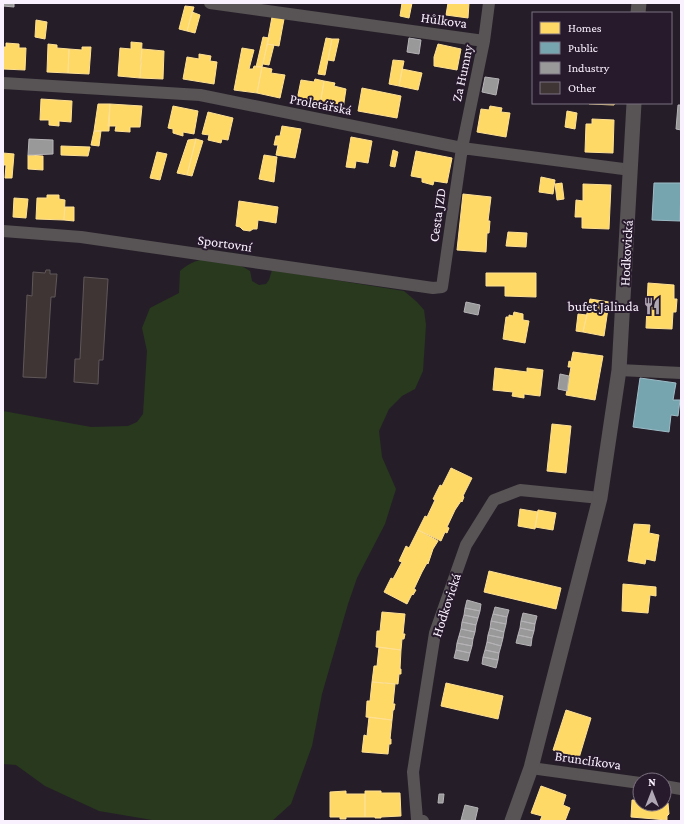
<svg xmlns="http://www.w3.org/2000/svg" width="684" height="824" viewBox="0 0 684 824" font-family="'Crimson Pro',serif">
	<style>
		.green { fill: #28391e }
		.homes { fill: #ffd966; stroke: #fee094 }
		.public { fill: #76a5af; stroke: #9ebcc7 }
		.industry { fill: #999; stroke: #b6b3b7 }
		.building { fill: #3f3535; stroke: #5f5758 }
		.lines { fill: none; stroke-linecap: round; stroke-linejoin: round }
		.minor { stroke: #585355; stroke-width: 12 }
		.tertiary { stroke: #585355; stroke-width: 15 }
		.labels { text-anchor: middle; stroke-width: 4; stroke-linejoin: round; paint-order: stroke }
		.street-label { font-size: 14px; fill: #faf1fe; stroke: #271a2c }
		.poi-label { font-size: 14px; fill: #faf1fe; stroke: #271a2c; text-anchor: end }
	</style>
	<rect width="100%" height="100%" fill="#251e28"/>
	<!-- green -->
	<path class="green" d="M205 259C219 261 238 262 250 271L252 281 259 285 266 284 269 280 272 270 404 291 417 302 424 310 426 325 423 371 415 389 402 396 389 409 379 431 382 457 396 489 385 524 357 578 348 604 322 694 312 746 291 804 272 821H158L99 811 45 786 16 765 3 764V411L91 427 128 426 137 422 143 414 147 351 142 328 150 308 179 293 180 271C188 264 194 261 205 259Z"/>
	<!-- homes -->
	<path class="homes" d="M402 3H412L409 18 400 16Z
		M448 3H469L468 18 446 15Z
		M185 6 194 7 187 31 179 29Z
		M192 12 200 15 195 33 187 31Z
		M272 17 284 19 279 46 267 44Z
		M36 20 47 22 45 39 35 37Z
		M263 37 269 38 262 67H256Z
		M326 38 332 39 325 75 318 74Z
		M332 39H339L334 61 328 60Z
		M131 42 142 43 140 78 118 76 120 48 131 49Z
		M6 43 19 44V48H26L25 70 3 69V47H6Z
		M48 44 57 45V48L69 49 68 73 47 72Z
		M267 44 274 45 269 65 263 64Z
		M438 44 461 49 457 70 434 66V57Z
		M82 47H91L89 74 68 73 69 49 82 50Z
		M242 48 254 50 249 69H253L254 66 262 67 257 93 234 90Z
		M142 49 164 51 163 79 140 78Z
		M199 54 211 56 210 61 217 62 214 84 183 79 187 57 199 59Z
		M393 60 404 61 399 86 389 84Z
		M262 67 272 69 271 73 285 75 280 98 257 93Z
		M402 69 422 73 418 90 399 86Z
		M315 79 324 81 320 105 297 100 301 80 314 82Z
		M324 81 335 83 334 86 346 89 343 109 320 105Z
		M362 88 401 96 397 118 358 111Z
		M41 99 72 101 71 122 59 121V126L49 125V120H40Z
		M589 103H615L614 105 589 104Z
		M98 104H110L109 131H94Z
		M110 104 142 106 140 127H130V132L115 131 116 126H108Z
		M173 106 198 111 194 134 183 132V136L173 133V129L168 128Z
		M490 106 502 108 501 112 510 113 506 137 477 132 481 109 489 110Z
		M567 111 577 113 575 129 565 127Z
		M208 112 233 118 228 140 222 139 221 143 208 140 209 135 202 134Z
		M592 119 614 120 613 153 585 152 586 124H592Z
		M282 126 301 129 295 158 276 155 278 145H274L276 136H280Z
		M94 131H101L99 146 91 145Z
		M351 137 372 141 368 163 356 161 355 168 346 167Z
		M196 139 203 141 192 176 187 175Z
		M196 139 187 175 177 173 188 140Z
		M61 146 90 147 88 156 61 155Z
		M393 150 398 152 395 167 390 166Z
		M416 151 452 158 447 183 434 181 433 185 422 182V178L411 176Z
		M157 152 167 154 160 180 150 178Z
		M3 153 14 154 12 178H5L6 165H3Z
		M28 155 43 156V170L28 169Z
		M264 155 277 157 274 182 259 179Z
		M541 177 555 180 553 194 539 192Z
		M562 183 564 199 557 200 555 184Z
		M583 184 611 185 609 229 582 228V217H575L576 200 583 201Z
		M463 194 491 197 488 221H490L489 233H487L486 252 457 250Z
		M47 195H59V199L65 200 64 220 36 219 37 198H47Z
		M14 198 28 199 26 218 13 217Z
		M239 201 278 207 276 223 258 220 257 229H253L250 231 243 230 240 227 236 226Z
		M65 207H74V221L64 220Z
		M508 232 527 233 526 247 506 246Z
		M486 273H536V297L505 296V286H486Z
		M648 283 674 285V299H677L676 312H673L672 329 646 328Z
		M590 299 609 302 604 336 583 332Z
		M514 312 523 314V320L529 321 525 343 503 339 506 317H509V315L513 316Z
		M578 314 587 315 583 332 576 331Z
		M573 352 603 356 595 400 566 395 571 367H568L569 361 571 362Z
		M495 368 527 372V368L543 370 540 396 524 394V398L512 396 513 392 493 390Z
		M552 424 571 426 566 473 547 471Z
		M451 468 472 478 463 496 464 497 462 502 461 501 455 510 447 527 449 528 447 533 445 532 441 541 418 530 425 516 427 517 435 500 433 499 440 485 442 486Z
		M520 509 538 512 535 529 518 526Z
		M538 510 556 513 553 530 535 527Z
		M634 524 650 525 649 533 659 535 655 561 646 559 645 564 628 561Z
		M418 530 438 541 433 549 428 564 427 563 422 572 414 589 416 590 413 595 412 594 407 604 384 592 391 578 393 579 402 562 399 561 406 546 409 548Z
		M489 571 561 588 556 609 484 592Z
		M623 584 656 587V596L650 595 648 613 622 611Z
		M382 612 405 614 403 634H405L404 639H402L401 650 376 647 377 631H380Z
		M379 647 401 650 400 669H401V674H399L398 684 372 682 374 666H377Z
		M372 682 395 684 393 704H395L394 710H393L392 720 366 717 367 701H370Z
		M446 683 503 696 498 719 441 706Z
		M566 710 591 718 579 758 553 750Z
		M369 717 392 720 390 739H391V744H389L388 754 362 752 364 735 367 736Z
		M541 786 566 795 563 805 570 808 565 821H540L542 816 531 813Z
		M346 791V794H365V817H346V819H340V817H330V792Z
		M365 791H381V793H400L401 816 381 817V818H375V817H365Z
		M632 800H640V804H664V802L668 803 669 814 667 816V820L631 817Z"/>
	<!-- public -->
	<path class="public" d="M654 183H681L680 221 652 220Z
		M640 378 676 383 673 400H680L678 416 671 415 669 432 633 427Z"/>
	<!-- industry -->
	<path class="industry" d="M3 3H14V7L3 6Z
		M409 38 421 40 419 54 407 52Z
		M485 77 499 79 496 95 482 92Z
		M678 105H681V130L676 129Z
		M29 139 53 140V154L28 155Z
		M466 302 480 305 478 315 464 312Z
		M560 374 569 376 567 391 558 389Z
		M467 600 481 604 480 611 465 608Z
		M495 607 509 610 507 617 493 614Z
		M465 608 480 611 478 618 464 615Z
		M523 613 537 616 535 624 521 621Z
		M493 614 507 617 506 624 491 621Z
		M464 615 478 618 476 625 462 622Z
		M491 621 506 624 504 632 490 628Z
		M521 621 535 624 534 631 520 628Z
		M462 622 476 625 475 632 461 629Z
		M490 628 504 632 503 638 488 635Z
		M520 628 534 631 532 638 518 635Z
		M461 629 475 632 473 639 459 636Z
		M488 635 503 638 501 646 487 642Z
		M518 635 532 638 531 646 516 643Z
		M459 636 473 639 472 646 457 643Z
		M487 642 501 646 499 653 485 650Z
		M457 643 472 646 470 653 456 650Z
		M456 650 470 653 468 661 454 658Z
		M485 650 499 653 498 660 483 657Z
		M483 657 498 660 496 668 482 664Z
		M439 794H444L443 803H438Z
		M465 805 478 808 475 821 461 820Z"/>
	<!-- building -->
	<path class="building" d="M46 270H50V274H57L55 297H51L46 378 23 377 27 295 32 296 33 272 45 273Z
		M84 277 108 279 103 360H99L98 384 74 382 75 359H80Z"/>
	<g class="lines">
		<!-- minor -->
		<path class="minor" d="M210 3 484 41
			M3 83 200 95 462 148 631 170
			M3 231 81 237 433 288 442 287 462 148 484 41 489 3
			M619 370 681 373
			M531 768 640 783
			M664 786 681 789
			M423 821 417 819 413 772 435 633 466 545 494 500 520 490 600 498"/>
		<!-- tertiary -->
		<path class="tertiary" d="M638 13 639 3
			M512 821 531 768 600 498 619 370 634 103"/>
	</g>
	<!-- icons -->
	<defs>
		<g id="restaurant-bare" transform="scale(1.38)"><path d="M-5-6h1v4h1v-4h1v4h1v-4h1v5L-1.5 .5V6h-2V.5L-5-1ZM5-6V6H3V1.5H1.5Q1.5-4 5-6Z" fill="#afa7b3" stroke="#271a2c" stroke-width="2.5" paint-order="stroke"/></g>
	</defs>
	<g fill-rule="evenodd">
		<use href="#restaurant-bare" x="652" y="306"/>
	</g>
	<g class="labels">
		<!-- street labels -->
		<g class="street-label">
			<text transform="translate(444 20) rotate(8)" y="5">Hůlkova</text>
			<text transform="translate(462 73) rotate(-78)" y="5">Za Humny</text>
			<text transform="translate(321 104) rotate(11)" y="5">Proletářská</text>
			<text transform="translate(437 215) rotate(-82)" y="5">Cesta JZD</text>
			<text transform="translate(225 243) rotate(8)" y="5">Sportovní</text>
			<text transform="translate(626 253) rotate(-87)" y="5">Hodkovická</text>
			<text transform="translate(446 605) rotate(-72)" y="5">Hodkovická</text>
			<text transform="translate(588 760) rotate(8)" y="5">Brunclíkova</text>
		</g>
		<!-- poi labels -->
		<g class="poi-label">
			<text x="639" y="311">bufet Jalinda</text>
		</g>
	</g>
	<!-- border -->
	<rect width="684" height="824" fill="none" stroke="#faf1fe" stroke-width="8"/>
	<!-- legend -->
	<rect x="532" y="12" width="140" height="92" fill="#271a2c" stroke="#7b7080"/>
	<rect x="540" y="22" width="20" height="12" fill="#ffd966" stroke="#7b7080"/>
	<text x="568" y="32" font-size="12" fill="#faf1fe">Homes</text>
	<rect x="540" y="42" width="20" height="12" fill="#76a5af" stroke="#7b7080"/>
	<text x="568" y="52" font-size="12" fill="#faf1fe">Public</text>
	<rect x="540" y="62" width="20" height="12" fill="#999999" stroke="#7b7080"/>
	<text x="568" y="72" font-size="12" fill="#faf1fe">Industry</text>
	<rect x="540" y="82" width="20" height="12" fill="#3f3535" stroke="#7b7080"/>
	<text x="568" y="92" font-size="12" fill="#faf1fe">Other</text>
	<!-- north arrow -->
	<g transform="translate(652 792)"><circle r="19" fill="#271a2c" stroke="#7b7080"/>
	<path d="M0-3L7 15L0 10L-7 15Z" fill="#afa7b3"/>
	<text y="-6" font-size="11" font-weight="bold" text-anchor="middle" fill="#faf1fe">N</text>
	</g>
</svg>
